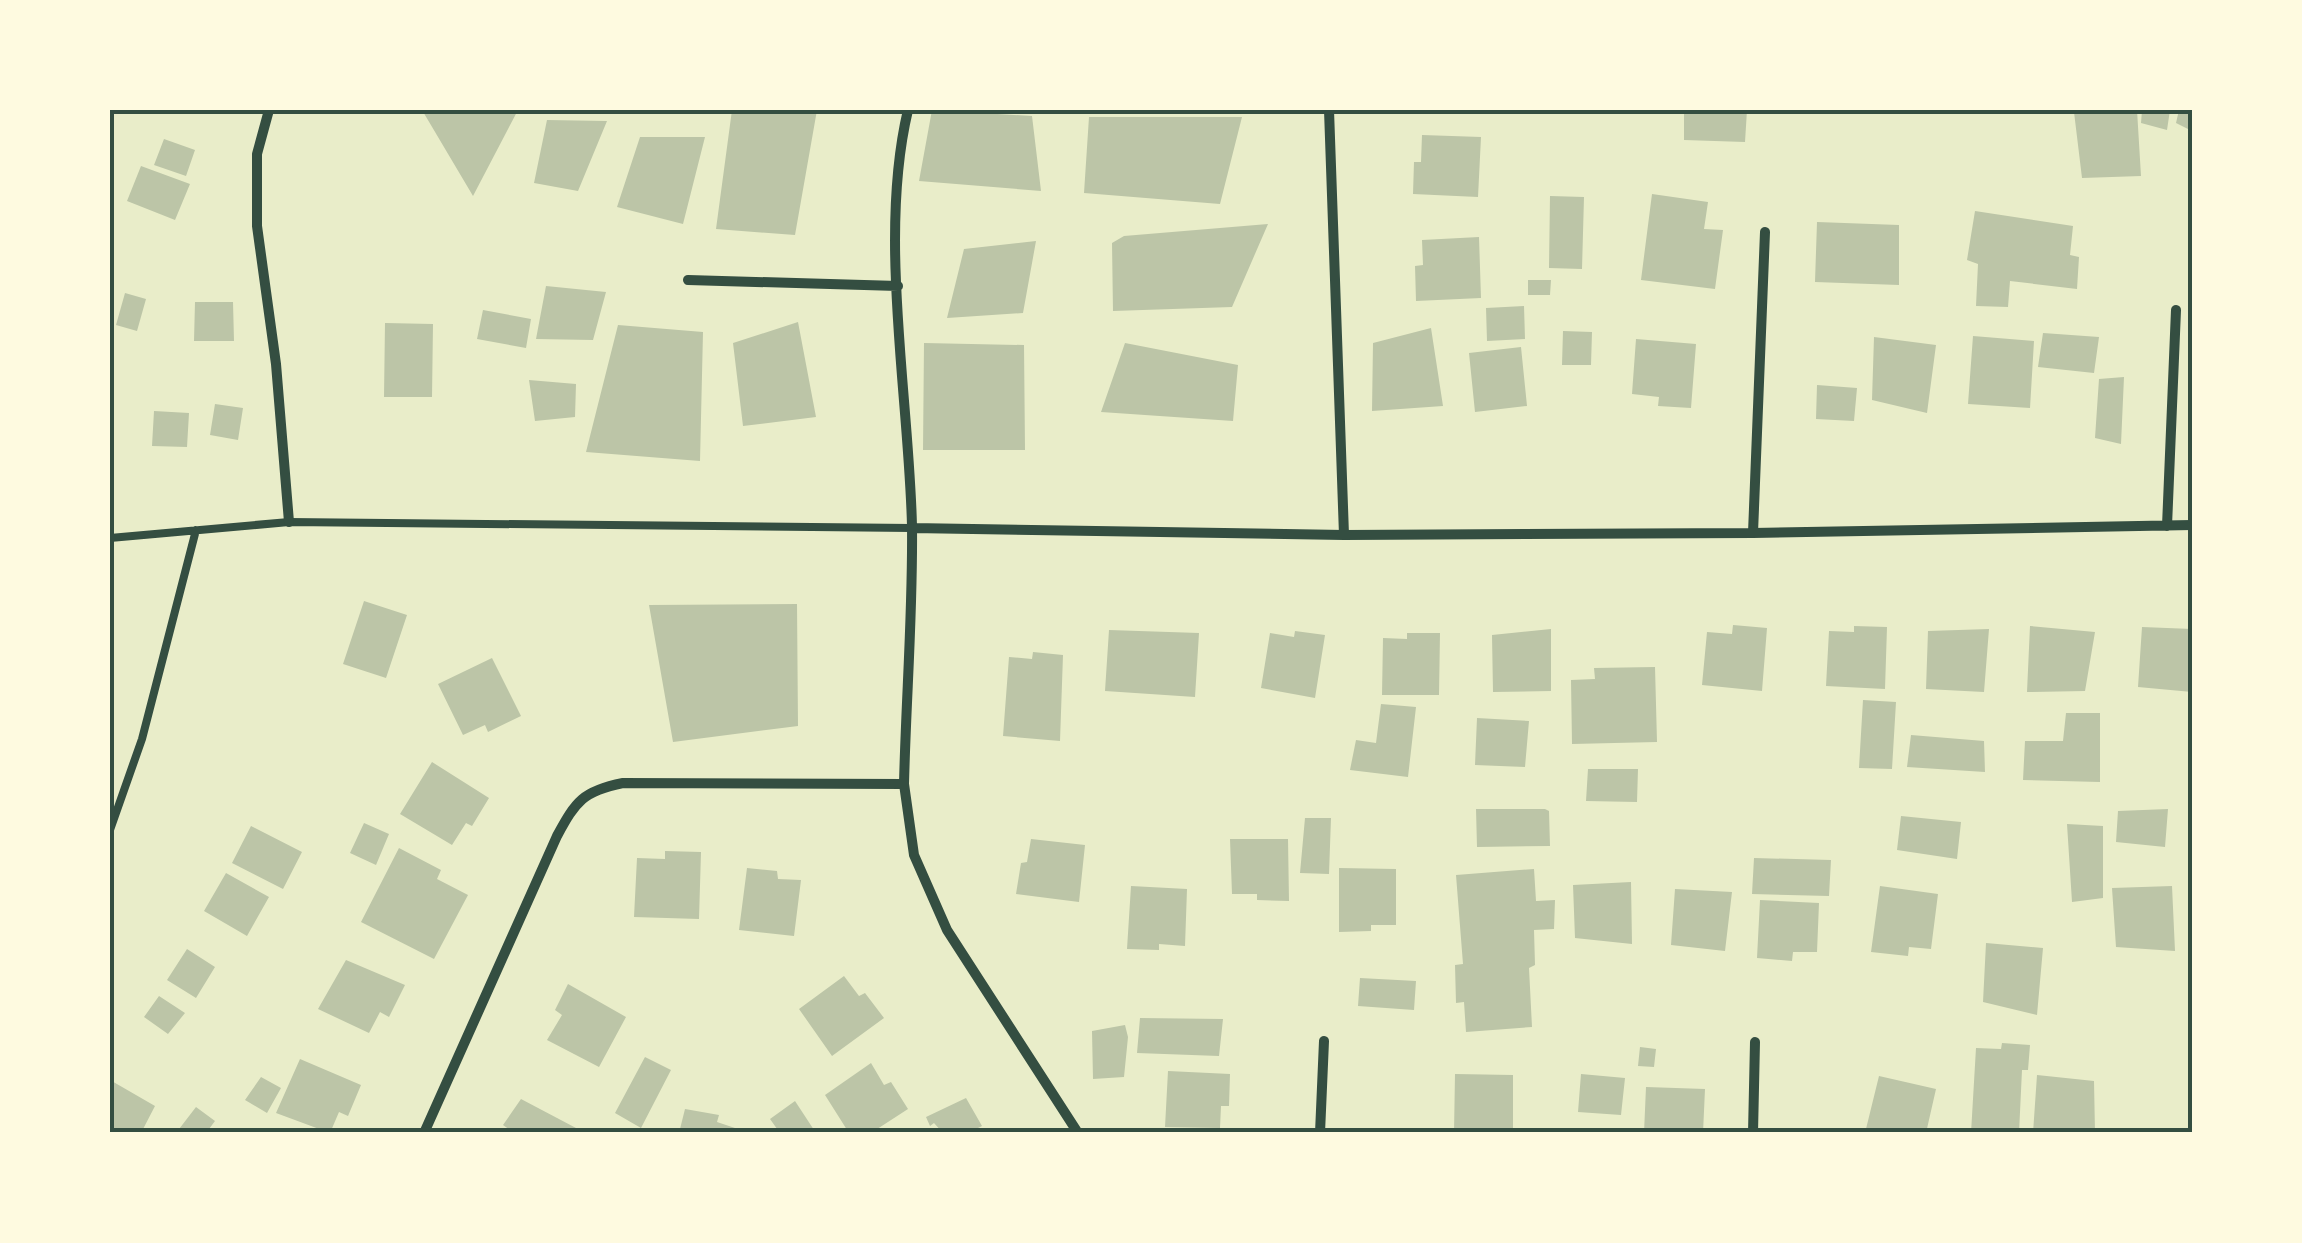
<svg xmlns="http://www.w3.org/2000/svg" width="2302" height="1243" viewBox="0 0 2302 1243" font-family="Overpass,sans-serif">
	<style>
		.building { fill: #bcc5a7 }
		.lines { fill: none; stroke-linecap: round; stroke-linejoin: round }
		.service { stroke: #344e41; stroke-width: 8 }
		.minor { stroke: #344e41; stroke-width: 10 }
		.neatline { fill: none; stroke: #344e41; stroke-width: 4 }
	</style>
	<rect width="100%" height="100%" fill="#e9edc9"/>
	<!-- building -->
	<path class="building" d="M422 110H518L473 196Z
		M732 110H817L795 235 716 229Z
		M932 110 1032 116 1041 191 919 181Z
		M1684 110H1747L1745 142 1684 140Z
		M2137 110 2141 176 2082 178 2074 112Z
		M2142 110H2170L2167 130 2141 123Z
		M2179 110H2192V131L2176 123Z
		M1089 117H1242L1220 204 1084 193Z
		M547 120 607 121 578 191 534 183Z
		M1422 135 1481 137 1478 197 1413 194 1414 162H1421Z
		M640 137H705L683 224 617 207Z
		M164 139 195 150 186 176 154 165Z
		M141 166 190 184 175 220 127 201Z
		M1652 194 1708 202 1704 229 1723 230 1715 289 1641 280Z
		M1550 196 1584 197 1582 269 1549 268Z
		M1975 211 2073 226 2070 255 2079 257 2077 289 2010 281 2008 307 1976 306 1978 264 1967 260Z
		M1817 222 1899 225V285L1815 282Z
		M1268 224 1232 307 1113 311 1112 243 1124 236Z
		M1479 237 1481 298 1416 301 1415 266 1423 265 1422 240Z
		M1036 241 1023 313 947 318 964 249Z
		M1528 280H1551L1550 295H1528Z
		M546 286 606 292 593 340 536 339Z
		M125 293 146 299 137 331 116 325Z
		M195 302H233L234 341H194Z
		M1524 306 1525 339 1487 341 1486 308Z
		M483 310 531 319 526 348 477 339Z
		M798 322 816 417 743 426 733 343Z
		M385 323 433 324 432 397H384Z
		M618 325 703 332 700 461 586 452Z
		M1431 328 1443 406 1372 411 1373 343Z
		M1563 331 1592 332 1591 365H1562Z
		M2043 333 2099 337 2094 373 2038 367Z
		M1973 336 2034 341 2030 408 1968 404Z
		M1874 337 1936 345 1927 413 1872 400Z
		M1636 339 1696 344 1691 408 1658 406 1659 397 1632 394Z
		M924 343 1024 345 1025 450H923Z
		M1125 343 1238 365 1233 421 1101 412Z
		M1521 347 1527 406 1475 412 1469 353Z
		M2124 377 2121 444 2095 438 2099 379Z
		M529 380 576 384 575 417 535 421Z
		M1817 385 1857 388 1854 421 1816 419Z
		M215 404 243 408 238 440 210 435Z
		M154 411 189 413 187 447 152 446Z
		M364 601 407 615 386 678 343 664Z
		M797 604 798 726 673 742 649 605Z
		M1733 625 1767 628 1762 691 1702 685 1707 632 1732 634Z
		M1854 626 1887 627 1885 689 1826 686 1829 631 1854 632Z
		M2030 626 2095 632 2085 691 2027 692Z
		M2142 627 2192 629V692L2138 687Z
		M1551 629V691L1493 692 1492 635Z
		M1989 629 1984 692 1926 689 1928 631Z
		M1109 630 1199 633 1195 697 1105 691Z
		M1295 631 1325 635 1315 698 1261 688 1270 633 1294 637Z
		M1407 633H1440L1439 695H1382L1383 638 1407 639Z
		M1033 652 1063 655 1060 741 1003 736 1009 657 1032 659Z
		M492 658 521 716 488 732 485 725 463 735 438 684Z
		M1655 667 1657 742 1572 744 1571 680 1595 679 1594 668Z
		M1863 700 1896 702 1892 769 1859 768Z
		M1381 704 1416 707 1408 777 1350 770 1356 740 1376 743Z
		M2066 713H2100V782L2023 780 2025 741H2063Z
		M1477 718 1529 721 1525 767 1475 765Z
		M1911 735 1984 741 1985 772 1907 767Z
		M432 762 489 798 472 826 466 823 452 845 400 814Z
		M1588 769H1638L1637 802 1586 801Z
		M1476 809H1545L1549 811 1550 846 1477 847Z
		M2168 809 2165 847 2116 842 2118 811Z
		M1901 816 1961 822 1957 859 1897 850Z
		M1305 818H1331L1329 874 1300 873Z
		M364 823 389 834 376 865 350 853Z
		M2067 824 2103 826V898L2072 902Z
		M251 826 302 852 283 889 232 863Z
		M1031 839 1085 845 1079 902 1016 894 1021 863 1027 862Z
		M1230 839H1288L1289 901 1257 900V894H1232Z
		M399 848 441 870 437 879 468 895 434 959 361 922Z
		M665 851 701 852 699 919 634 917 637 858 665 859Z
		M1754 858 1831 860 1829 896 1752 894Z
		M747 868 777 871 778 879 801 880 794 936 739 930Z
		M1339 868 1396 869V925H1371V931L1339 932Z
		M1534 869 1536 901 1555 900 1554 929 1534 930 1535 965 1529 968 1532 1027 1466 1032 1464 1002 1456 1003 1455 965 1463 964 1456 875Z
		M226 873 269 897 247 936 204 911Z
		M1631 882 1632 944 1575 938 1573 885Z
		M1131 886 1187 889 1185 946 1159 944V950L1127 949Z
		M1880 886 1938 894 1931 949 1909 947 1908 956 1871 952Z
		M2172 886 2175 951 2116 947 2112 888Z
		M1675 889 1732 892 1725 951 1671 945Z
		M1760 900 1819 903 1817 952H1793L1792 961 1757 958Z
		M1986 943 2043 948 2037 1015 1983 1002Z
		M187 949 215 967 196 998 167 980Z
		M346 960 405 985 389 1017 380 1012 369 1033 318 1009Z
		M844 976 859 996 865 993 884 1018 832 1056 799 1009Z
		M1360 978 1416 981 1414 1010 1358 1006Z
		M568 984 626 1017 599 1067 547 1040 562 1015 555 1010Z
		M159 996 185 1013 168 1034 144 1017Z
		M1140 1018 1223 1019 1219 1056 1137 1053Z
		M1125 1025 1128 1037 1124 1077 1093 1079 1092 1031Z
		M2002 1043 2030 1045 2028 1070H2022L2019 1133H1971L1976 1048 2001 1049Z
		M1640 1047 1656 1049 1654 1067 1638 1066Z
		M645 1057 671 1070 641 1128 615 1113Z
		M300 1059 361 1085 348 1116 339 1112 330 1133 276 1113Z
		M871 1063 884 1085 891 1082 908 1109 871 1133H849L825 1095Z
		M1168 1071 1230 1074 1229 1106H1221L1220 1128 1165 1127Z
		M1455 1074 1513 1075V1133H1454Z
		M1581 1074 1625 1078 1621 1115 1578 1112Z
		M2037 1075 2094 1081 2095 1133H2033Z
		M1879 1076 1936 1089 1926 1133H1865Z
		M261 1077 281 1088 267 1113 245 1100Z
		M110 1080 155 1106 141 1133H110Z
		M1646 1087 1705 1089 1703 1133H1644Z
		M966 1098 982 1126 968 1133H943L934 1123 930 1126 926 1117Z
		M521 1099 576 1128 573 1133H508L510 1130 503 1125Z
		M795 1101 816 1133H780L770 1119Z
		M196 1107 215 1121 206 1133H176Z
		M685 1109 719 1115 717 1122 750 1133H679Z"/>
	<g class="lines">
		<!-- service -->
		<path class="service" d="M110 538 289 522 912 528
			M110 830 142 739 196 530"/>
		<!-- minor -->
		<path class="minor" d="M269 110 257 154V226L276 364 289 522
			M908 110C878 236 909 396 912 526 913 612 906 699 904 784L914 855 947 930 1078 1133
			M1329 110 1344 535
			M688 280 898 286
			M2167 526 2176 310
			M912 528 1344 535 1753 533 2192 525
			M1753 533 1765 232
			M424 1133 557 836C576 801 583 791 623 783L904 784
			M1320 1133 1324 1041
			M1753 1133 1755 1042"/>
	</g>
	<!-- border -->
	<rect width="2302" height="1243" fill="none" stroke="#fefae0" stroke-width="225"/>
	<rect x="112" y="112" width="2078" height="1018" class="neatline"/>
</svg>
